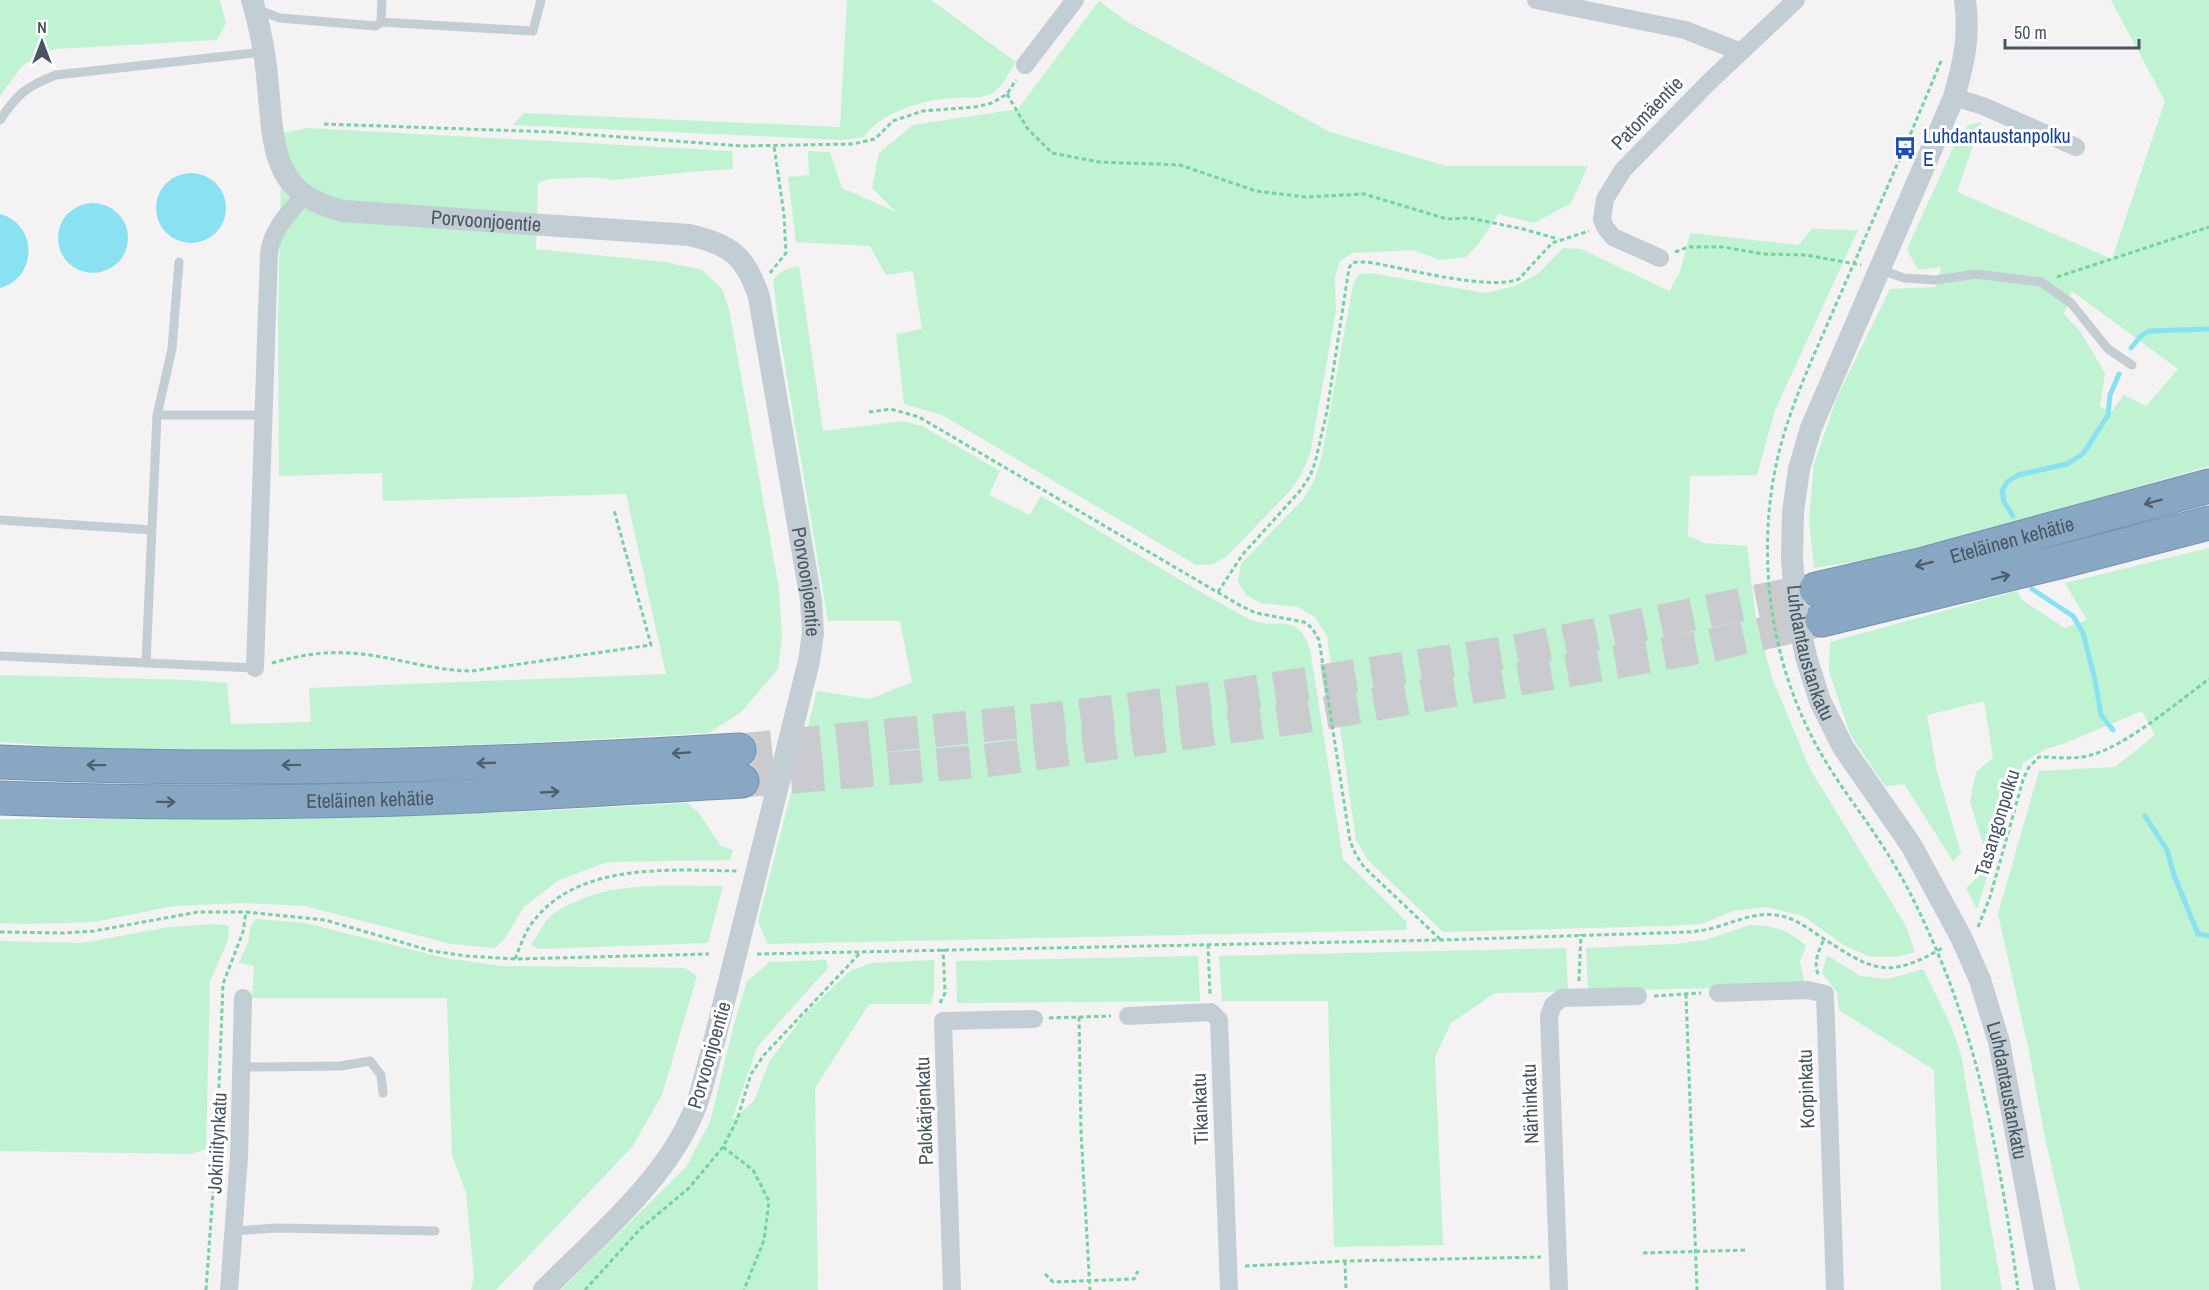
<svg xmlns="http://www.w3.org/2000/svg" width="2209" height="1290" viewBox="0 0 2209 1290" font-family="'Archivo Narrow',sans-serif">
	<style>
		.green { fill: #bff3d1; fill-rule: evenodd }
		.water { fill: #8ae1f2 }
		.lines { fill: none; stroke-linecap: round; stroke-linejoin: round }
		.stream { stroke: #8ae1f2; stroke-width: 5 }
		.motorway-tunnel { stroke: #c9cbce; stroke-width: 33; stroke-dasharray: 33 16; stroke-linecap: butt }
		.motorway-casing { stroke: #7292af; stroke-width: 35 }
		.path { stroke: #74d3a0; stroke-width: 3; stroke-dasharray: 4.5 3; stroke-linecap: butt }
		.service { stroke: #c2cdd4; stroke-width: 9 }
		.minor { stroke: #c2cdd4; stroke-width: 18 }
		.tertiary { stroke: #c2cdd4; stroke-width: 22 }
		.motorway { stroke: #87a7c3; stroke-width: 33 }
		.oneway { stroke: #4e5e6b }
		.labels { text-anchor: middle; stroke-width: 6; stroke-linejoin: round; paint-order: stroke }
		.street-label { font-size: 20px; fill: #485661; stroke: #fff }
		.transit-label { font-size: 20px; fill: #164399; stroke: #fff; text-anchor: start }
	</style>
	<rect width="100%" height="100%" fill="#f4f2f2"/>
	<!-- green -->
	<path class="green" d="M0 0H220L226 23 217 40 55 49 23 65 0 96Z
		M847 0H931L1016 62C1010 70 1002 87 994 92 981 100 966 97 952 98 923 100 881 112 864 137L844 140 513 125 524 113 840 127Z
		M2111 0H2209V466L2003 526 1871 559 1814 568 1809 520 1814 464 1837 397 1890 289 1936 287 1941 267 1918 270 1907 249 1952 150 1968 125 1981 122 1957 192 2112 259 2165 101ZM2072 291 2178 369 2146 406 2124 395 2111 412 2100 406 2105 373 2080 331 2064 314Z
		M1099 1 1129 23 1330 132 1446 166H1588L1571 203 1534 223 1498 214 1480 242 1466 257 1440 260 1413 250 1352 253 1340 261 1335 277 1336 311 1310 454 1302 473 1290 491 1226 557 1211 565H1196L942 415 904 404 896 334 922 329 913 271 886 275 870 246 796 242 788 177 809 175 808 151 830 152 842 188 896 212 872 188 879 153 913 125 1018 109Z
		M308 128 732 151 733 169 688 172 613 180 594 177 549 179 538 183 536 249 665 262 702 270 722 289 729 309 779 589 782 637 778 669 774 674 741 712 709 733 523 743 287 750 100 749 0 742V675L189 680 227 683 231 724 311 722 309 688 666 674 626 494 383 501 382 473 279 476 278 322 282 133Z
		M1812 229 1858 230 1775 410 1757 475 1690 476 1688 536 1705 543 1747 546 1756 619 1772 678 1810 769 1906 926 1915 952 1896 957H1870L1844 945 1803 916 1766 907 1733 911 1701 924 1666 926 1443 932 1367 859 1356 840 1327 636 1315 617 1298 607 1261 603 1246 595 1238 582 1241 564 1304 498 1315 479 1322 455 1353 285 1359 274 1371 273 1484 293 1515 286 1539 273 1563 248 1581 249 1669 291 1680 272 1690 233 1799 245Z
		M799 266 823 431 903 421 922 426 1000 471 989 495 1030 515 1041 496C1110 537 1177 580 1247 618 1274 633 1296 608 1310 649L1343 859 1406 921 1407 930 768 944 758 922 817 691 870 699 912 682 900 621H828L779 330 773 279 784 270Z
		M2209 548V1290H2080L2045 1138 2029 1051 1998 914 2039 771 2115 767 2155 735 2142 711 2065 743 2044 750 2023 763 1977 909 1966 888 1980 875 1986 853 1970 802 1976 772 1993 758 1984 701 1927 715 1937 772 1961 853 1953 861 1904 784 1885 786 1850 734 1829 671 1830 642 2017 591 2022 600 2065 628 2087 620 2065 583Z
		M687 803 698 812 721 846 733 850 730 860 607 862 559 880 524 907 505 938 495 948 451 944 305 906 243 903 174 906 94 922 28 924 0 923V819H297L539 811Z
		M723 886 708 943 538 949 531 945C537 936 544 921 552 915 602 879 665 886 723 886Z
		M256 919 305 923 445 958 501 966 685 968 697 976 662 1095 632 1147 496 1290H471L474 1276 466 1193 452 1155 447 998H252L254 966 239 963 248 943 251 925Z
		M214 924 229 926 228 940 210 981 206 1149 190 1154 0 1151V941L82 943 169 927Z
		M1750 925C1774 926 1789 929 1806 946L1800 961 1805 986 1588 991 1586 948 1675 944 1705 940Z
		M1566 948 1568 992 1495 993 1451 1023 1435 1057 1443 1245 1334 1247 1328 1001H1222L1219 956Z
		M1827 955 1860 976 1888 979 1923 969C1940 1004 1962 1040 1965 1079L2002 1290H1941L1934 1070 1839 1010 1837 992 1822 973Z
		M1198 956 1200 1001 957 1003 956 961Z
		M826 960 828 968 757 1047 732 1120 754 1101 769 1062 805 1014 850 971 872 963 934 960V992L931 1004H869L815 1088 818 1290H561L686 1167 710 1122 733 1028 747 981 770 962Z"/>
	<!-- water -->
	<path class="water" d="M156 208a35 35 0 1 1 70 0a35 35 0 1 1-70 0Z
		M58 238a35 35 0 1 1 70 0a35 35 0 1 1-70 0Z
		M0 214C38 224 38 278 0 288Z"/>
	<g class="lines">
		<!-- stream -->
		<path class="stream" d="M2131 348 2140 337 2149 331 2209 329
			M2013 516 2004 502 2002 491 2007 482 2018 475 2067 464 2083 454 2108 415 2110 395 2119 374
			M2032 589 2073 616 2083 633 2095 680 2101 715 2113 730
			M2145 816 2167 850 2174 875 2198 934 2209 936"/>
		<!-- motorway-tunnel -->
		<path class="motorway-tunnel" d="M739 750 1060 718 1213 698 1515 651 1816 589
			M742 781 984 761 1302 717 1708 646 1822 620"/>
		<!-- motorway casing -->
		<g class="motorway-casing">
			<g id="motorway">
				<path id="s3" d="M1816 589 1924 564 2209 486"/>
				<path d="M1822 620 2063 561 2209 523"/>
				<path d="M0 762C246 773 494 765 739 750"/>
				<path id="s4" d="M0 798C103 802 206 803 310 801 454 799 598 789 742 781"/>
			</g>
		</g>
		<!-- path -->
		<path class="path" d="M1941 61C1907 144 1870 226 1834 309 1811 362 1786 414 1775 470 1756 567 1773 673 1823 757 1841 788 1863 815 1882 845 1904 878 1921 914 1937 951 1983 1059 2002 1174 2018 1290
			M1007 94 1027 128 1052 153 1099 162 1180 165 1256 191 1305 197 1364 194 1447 219 1469 218 1523 229 1558 239
			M324 124 553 132 742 146 853 144 875 139 893 121 923 111 975 107 992 103 1007 94 1016 80
			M1675 252 1688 247H1723L1763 254 1806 255 1861 265
			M770 273 786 253 784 215 774 146
			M2057 277 2209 227
			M869 412 891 409 919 417 1241 606 1256 613 1304 622 1312 628 1319 640 1350 841 1356 855 1364 867 1441 940
			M1218 592 1243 554 1299 492 1310 476 1315 463 1327 411 1349 268 1352 263C1364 260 1377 264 1389 266 1419 272 1493 290 1519 279L1552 243 1589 231
			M272 663C297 656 323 651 349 653 391 655 430 671 472 671L651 645 614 510
			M1978 927 1990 897 2023 780 2029 767 2039 757C2056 757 2074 760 2091 755 2126 746 2179 701 2209 679
			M0 932 63 933 94 931 198 912H246L325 920 432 951 467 956 515 959 709 954
			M1208 944 1210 995
			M757 954 1441 940 1690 932C1698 931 1706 930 1713 928 1735 922 1754 912 1776 915 1792 917 1805 926 1818 935 1871 969 1885 982 1944 947
			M515 959C519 949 523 938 528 929 571 861 669 870 737 871
			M1818 974C1813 961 1819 951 1824 939
			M1579 981 1581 934
			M1686 994 1697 1290
			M1654 996 1701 993
			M940 1003 945 993 943 949
			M1079 1017 1081 1132 1090 1290
			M1049 1018 1111 1016
			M723 1147 753 1170 769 1201 764 1240 744 1290
			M1643 1253 1748 1250
			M1345 1261 1346 1290
			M1245 1266 1345 1261 1541 1257
			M1045 1274 1053 1282 1134 1279 1138 1271
			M206 1290 217 1136 223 984 243 932 246 912
			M585 1290 640 1229 689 1188 723 1147 737 1120 751 1074 764 1055 861 952"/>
		<!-- service -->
		<path class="service" d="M256 9 280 18 376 26 381 22 533 31 541 0
			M381 22 382 0
			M0 120C17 94 27 86 56 75L263 52
			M1881 270 1904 278 1935 280 1976 274 2041 282 2071 303 2108 349 2132 365
			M157 415H264
			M0 520 152 530
			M0 656 255 668
			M146 662 157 415 172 349 179 262
			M243 1067 341 1066 370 1061 381 1075 383 1093
			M234 1231 277 1228 435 1231"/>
		<!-- minor -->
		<path class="minor" d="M1536 0 1685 30 1741 52
			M1025 65 1075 0
			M1954 97 1983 106 2076 147
			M1660 258 1613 237 1605 227 1602 219 1605 199 1623 170 1709 82 1796 0
			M255 668 269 253C272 229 289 213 304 195
			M1718 993 1808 990 1825 994 1835 1290
			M1128 1016 1211 1012 1219 1020 1229 1290
			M229 1290 239 1157 243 998
			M952 1290 943 1021 1034 1019
			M1559 1290 1549 1016 1553 1005 1562 998 1638 996"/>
		<!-- tertiary -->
		<g class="tertiary">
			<path id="s1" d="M252 0C260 27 266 58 268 86 274 149 272 194 343 211L689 235C730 244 746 256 759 297L811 600 813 633 809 661 712 1050C705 1075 700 1101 688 1124 658 1186 592 1242 544 1290"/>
			<path id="s2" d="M1965 0C1970 37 1964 61 1954 97L1811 428 1799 469 1793 512 1792 559 1796 608 1806 657 1820 701 1843 747 1911 845 1961 937 1980 980 1999 1042 2045 1290"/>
		</g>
		<!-- motorway -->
		<use href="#motorway" class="motorway"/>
	</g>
	<!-- one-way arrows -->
	<defs><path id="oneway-shaft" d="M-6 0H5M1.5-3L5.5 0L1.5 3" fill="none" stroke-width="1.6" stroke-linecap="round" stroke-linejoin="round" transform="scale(1.5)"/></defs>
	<g class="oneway">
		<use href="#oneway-shaft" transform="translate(2153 502) rotate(165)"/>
		<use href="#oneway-shaft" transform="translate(1924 564) rotate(166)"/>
		<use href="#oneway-shaft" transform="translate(2001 577) rotate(-14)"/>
		<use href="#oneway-shaft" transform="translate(681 753) rotate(176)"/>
		<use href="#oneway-shaft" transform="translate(486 763) rotate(178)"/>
		<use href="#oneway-shaft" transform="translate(96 765) rotate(-179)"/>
		<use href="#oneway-shaft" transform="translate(291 765) rotate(179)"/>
		<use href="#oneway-shaft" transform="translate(550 792) rotate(-3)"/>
		<use href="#oneway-shaft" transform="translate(166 802) rotate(1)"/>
	</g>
	<!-- icons -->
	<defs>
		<g id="bus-bare" transform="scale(1.8)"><path d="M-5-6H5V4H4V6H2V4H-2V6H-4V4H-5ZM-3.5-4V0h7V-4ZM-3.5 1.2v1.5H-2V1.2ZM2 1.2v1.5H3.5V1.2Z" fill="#1a4fb4" stroke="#fff" stroke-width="2.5" paint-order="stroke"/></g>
	</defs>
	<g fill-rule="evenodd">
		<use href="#bus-bare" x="1905" y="148"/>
	</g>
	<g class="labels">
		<!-- street labels -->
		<g class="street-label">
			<text transform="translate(1647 113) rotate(-46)" y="7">Patomäentie</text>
			<text dy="7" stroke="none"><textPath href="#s1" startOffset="392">Porvoonjoentie</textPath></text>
			<text dy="7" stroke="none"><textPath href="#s3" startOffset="202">Eteläinen kehätie</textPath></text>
			<text dy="7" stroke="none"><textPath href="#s1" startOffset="984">Porvoonjoentie</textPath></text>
			<text dy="7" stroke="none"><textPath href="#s2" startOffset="688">Luhdantaustankatu</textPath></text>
			<text dy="7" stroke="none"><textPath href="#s4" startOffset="370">Eteläinen kehätie</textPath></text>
			<text transform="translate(1997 823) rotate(-73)" y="7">Tasangonpolku</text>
			<text transform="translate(709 1055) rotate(-74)" y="7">Porvoonjoentie</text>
			<text transform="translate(1806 1089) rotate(-92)" y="7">Korpinkatu</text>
			<text dy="7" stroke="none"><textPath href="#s2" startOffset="1174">Luhdantaustankatu</textPath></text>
			<text transform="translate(1530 1104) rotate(-92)" y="7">Närhinkatu</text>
			<text transform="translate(1200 1109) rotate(-92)" y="7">Tikankatu</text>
			<text transform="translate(924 1111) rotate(-92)" y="7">Palokärjenkatu</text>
			<text transform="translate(217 1143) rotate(-87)" y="7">Jokiniitynkatu</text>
		</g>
		<!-- transit labels -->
		<g class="transit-label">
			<text x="1923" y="143">Luhdantaustanpolku<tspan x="1923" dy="23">E</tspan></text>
		</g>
	</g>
	<!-- north arrow -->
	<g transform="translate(42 42)" stroke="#ffffff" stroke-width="4.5" paint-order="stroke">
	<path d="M0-4.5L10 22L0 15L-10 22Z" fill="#485661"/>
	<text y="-9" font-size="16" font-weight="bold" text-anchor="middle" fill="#485661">N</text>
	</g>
	<!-- scale -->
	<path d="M2005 39v9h134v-9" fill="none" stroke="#485661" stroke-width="3"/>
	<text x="2014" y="39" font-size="18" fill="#485661" stroke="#ffffff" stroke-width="4.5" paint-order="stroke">50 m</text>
</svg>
